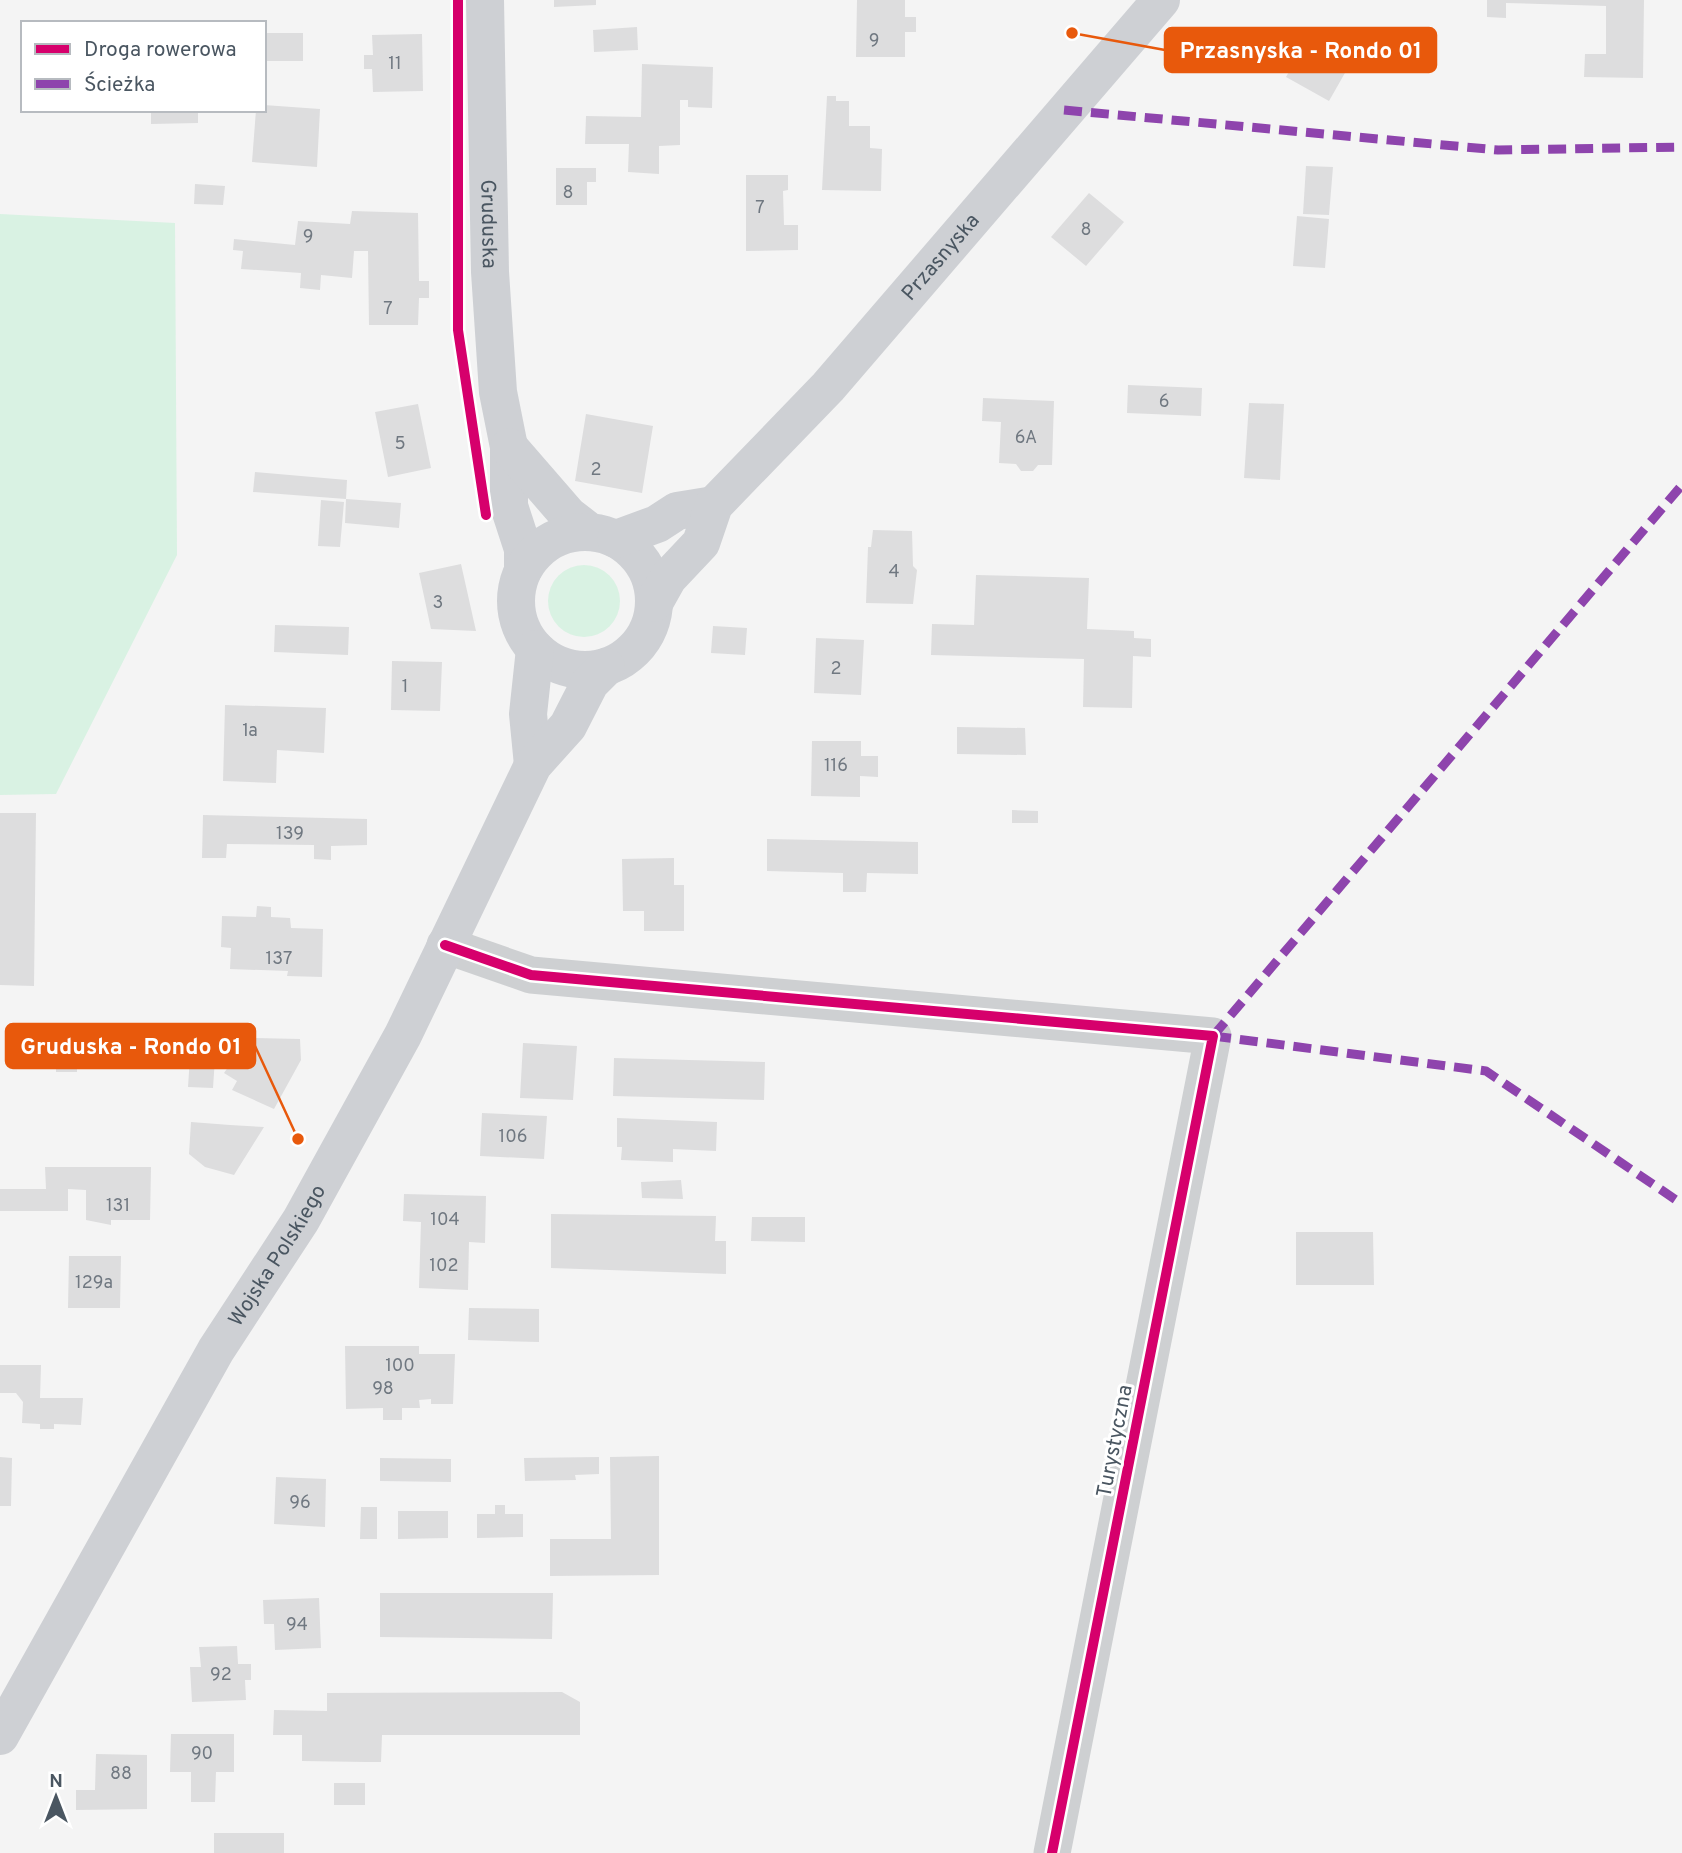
<svg xmlns="http://www.w3.org/2000/svg" width="1682" height="1853" viewBox="0 0 1682 1853" font-family="Overpass,sans-serif">
	<style>
		.green { fill: #d9f2e3 }
		.building { fill: #ddddde }
		.lines { fill: none; stroke-linecap: round; stroke-linejoin: round }
		.street { stroke: #ced0d2; stroke-width: 37 }
		.secondary { stroke: #ced0d4; stroke-width: 38 }
		.quiet { stroke: #8e44ad; stroke-width: 9; stroke-dasharray: 18 9; stroke-linecap: butt }
		.cycleway-casing { stroke: #fff; stroke-width: 15 }
		.cycleway { stroke: #d6006c; stroke-width: 10 }
		.labels { text-anchor: middle; stroke-width: 6; stroke-linejoin: round; paint-order: stroke }
		.number-label { font-size: 18px; fill: #707881 }
		.street-label { font-size: 21px; fill: #4a5661; stroke: #fff }
		.leader { fill: none; stroke: #e8590c; stroke-width: 2.5 }
		.callout-dot { fill: #e8590c; stroke: #fff; stroke-width: 2.5 }
		.callout { fill: #e8590c; stroke: #e8590c; stroke-width: 2.5 }
		.callout-label { font-size: 23px; text-anchor: middle; font-weight: bold; fill: #fff }
	</style>
	<rect width="100%" height="100%" fill="#f4f4f4"/>
	<!-- green -->
	<path class="green" d="M0 214 175 223 177 555 56 794 0 795Z
		M548 601a36 36 0 1 1 72 0a36 36 0 1 1-72 0Z"/>
	<!-- building -->
	<path class="building" d="M554 0H596V5L554 7Z
		M857 0H905V17H916V32H905V57H856Z
		M1487 0H1644L1643 78 1584 77 1585 54H1606V6L1506 3V18L1487 17Z
		M637 27 638 50 594 52 593 30Z
		M264 33H303V61H264Z
		M422 34 423 91 373 92 372 69H364V55H373L372 35Z
		M1310 34 1341 51 1349 36 1362 43 1329 101 1286 77Z
		M642 64 713 67 712 108 688 107V100H680V145L659 146V174L628 172 629 144H585L586 116 641 117Z
		M827 96H836V101H849V126H870V148L882 149 881 191 822 190Z
		M264 105 320 109 317 167 252 162 256 110H264Z
		M151 110H198V123L151 124Z
		M1306 166 1333 167 1329 215 1303 214Z
		M556 168H596V182H587V205H556Z
		M746 175H788V190L783 191 784 225H798V250L746 251Z
		M195 184 225 186 223 205 194 204Z
		M1089 193 1124 222 1086 266 1051 237Z
		M352 211 418 213 419 281H429V298H419L418 325H369L368 251H354L352 278 321 275 320 290 300 288 301 273 241 269 243 251 233 250 234 239 295 245 298 221 350 224Z
		M1297 216 1329 219 1325 268 1293 266Z
		M1128 385 1202 388 1201 416 1127 413Z
		M983 398 1054 401 1052 465H1038L1033 471H1021L1016 464 999 463 1001 422 982 421Z
		M1249 403 1284 404 1280 480 1244 478Z
		M418 404 431 468 388 477 375 412Z
		M586 414 653 426 642 493 575 481Z
		M255 472 347 480 346 499 253 492Z
		M346 499 401 503 399 528 345 523Z
		M321 500 344 502 340 547 318 546Z
		M873 530 912 531 913 566 917 570 913 604 866 603 868 547H871Z
		M461 564 476 631 431 629 419 573Z
		M976 575 1089 578 1087 629 1134 631V638L1151 639V657L1133 656 1132 708 1083 707 1084 659 931 655 932 624 974 625Z
		M275 625 349 627 348 655 274 652Z
		M713 626 747 628 745 655 711 653Z
		M816 638 864 640 861 695 814 693Z
		M392 661 442 662 440 711 391 710Z
		M225 705 326 708 324 753 277 750 276 783 223 781Z
		M957 727 1025 728 1026 755 957 754Z
		M812 741H861V756H878V777L860 776V797L811 796Z
		M1012 810 1038 811V823H1012Z
		M0 813H36L34 986 0 985Z
		M203 815 367 819V845L331 846V860L314 859V845L227 844 226 858H202Z
		M767 839 918 842V874L867 873 866 892H843V873L767 871Z
		M674 858V885H684V931H644V911H623L622 859Z
		M257 906 271 907V917L290 918 291 928 323 929 322 977 287 976 288 971 230 969 231 948 221 947 222 916 256 917Z
		M255 1038 300 1039 301 1060 274 1109 232 1090 237 1081 224 1073 231 1063 244 1069 251 1058H255Z
		M523 1043 577 1046 573 1100 520 1098Z
		M56 1054H77V1072H56Z
		M190 1057 215 1058 213 1088 188 1087Z
		M614 1058 765 1062 764 1100 613 1096Z
		M482 1113 547 1116 544 1159 480 1156Z
		M617 1118 717 1122 716 1151 673 1149V1162L621 1160 622 1147H617Z
		M191 1122 230 1125 264 1127 234 1175 205 1167 189 1154Z
		M45 1167H151L150 1220H111V1225L86 1220V1190L68 1189V1211H0V1189H46Z
		M681 1180 683 1199 642 1198 641 1182Z
		M404 1194 486 1196 485 1243 469 1242 468 1290 419 1288 421 1222 403 1221Z
		M551 1214 716 1216 715 1241H726V1274L551 1268Z
		M752 1217H805V1242L751 1241Z
		M1296 1232H1373L1374 1285H1296Z
		M69 1256H121L120 1308H68Z
		M469 1308 539 1309V1342L468 1340Z
		M345 1346H419V1354H455L453 1404H431V1399L419 1400 420 1408H402V1420H383V1408L346 1409Z
		M0 1365H41L40 1398H83L81 1425 54 1424V1429H40V1424L22 1423 23 1402 16 1393H0Z
		M659 1456V1575L550 1576V1539H611L610 1457Z
		M0 1457 12 1458 11 1506H0Z
		M599 1457V1474L575 1475 576 1480 525 1481 524 1458Z
		M380 1458 451 1459V1482L380 1481Z
		M276 1477 326 1479 325 1527 274 1524Z
		M495 1505H505V1514H523V1537L477 1538V1514H495Z
		M361 1507H377V1539H360Z
		M398 1511H448V1538L398 1539Z
		M380 1593H553L552 1639 380 1637Z
		M319 1598 321 1648 275 1650 274 1624H264L263 1600Z
		M237 1646 238 1664H251V1680H245L246 1700 192 1702 190 1667H201L199 1647Z
		M562 1692 580 1702V1735H382L381 1762H366L302 1761V1735H273L274 1710 327 1711V1693Z
		M171 1734H234V1772H216L215 1802H191V1772H170Z
		M96 1754 147 1755V1809L76 1810V1790H95Z
		M334 1783H365V1805H334Z
		M214 1833H284V1853H214Z"/>
	<g class="lines">
		<!-- street -->
		<path class="street" d="M445 945 531 975 1213 1036 1052 1853"/>
		<!-- secondary -->
		<g class="secondary">
			<path id="s1" d="M485 0 490 272 498 392 509 447V506L523 549V570"/>
			<path d="M509 447 568 515 590 532"/>
			<circle cx="585" cy="601" r="69"/>
			<path d="M616 539 657 524 677 511 714 505"/>
			<path id="s2" d="M654 603 668 578 701 543 714 505 828 387 1161 0"/>
			<path d="M533 765 528 714 535 649"/>
			<path id="s3" d="M0 1736 216 1350 301 1220 403 1035 533 765 568 726 590 683 606 667"/>
		</g>
		<!-- quiet -->
		<path class="quiet" d="M1064 110 1498 150 1682 147
			M1213 1036 1682 485
			M1213 1036 1486 1071 1682 1204"/>
		<!-- cycleway casing -->
		<g class="cycleway-casing">
			<path id="cycleway" d="M458 0V330L486 515
				M445 945 531 975 1213 1036 1052 1853"/>
		</g>
		<!-- cycleway -->
		<use href="#cycleway" class="cycleway"/>
	</g>
	<g class="labels">
		<!-- number labels -->
		<g class="number-label">
			<text x="874" y="46">9</text>
			<text x="395" y="69">11</text>
			<text x="568" y="198">8</text>
			<text x="760" y="213">7</text>
			<text x="1086" y="235">8</text>
			<text x="308" y="242">9</text>
			<text x="388" y="314">7</text>
			<text x="1164" y="407">6</text>
			<text x="1026" y="443">6A</text>
			<text x="400" y="449">5</text>
			<text x="596" y="475">2</text>
			<text x="894" y="577">4</text>
			<text x="438" y="608">3</text>
			<text x="836" y="674">2</text>
			<text x="405" y="692">1</text>
			<text x="250" y="736">1a</text>
			<text x="836" y="771">116</text>
			<text x="290" y="839">139</text>
			<text x="279" y="964">137</text>
			<text x="513" y="1142">106</text>
			<text x="118" y="1211">131</text>
			<text x="445" y="1225">104</text>
			<text x="444" y="1271">102</text>
			<text x="94" y="1288">129a</text>
			<text x="400" y="1371">100</text>
			<text x="383" y="1394">98</text>
			<text x="300" y="1508">96</text>
			<text x="297" y="1630">94</text>
			<text x="221" y="1680">92</text>
			<text x="202" y="1759">90</text>
			<text x="121" y="1779">88</text>
		</g>
		<!-- street labels -->
		<g class="street-label">
			<text dy="7" stroke="none"><textPath href="#s1" startOffset="224">Gruduska</textPath></text>
			<text dy="7" stroke="none"><textPath href="#s2" startOffset="453">Przasnyska</textPath></text>
			<text dy="7" stroke="none"><textPath href="#s3" startOffset="555">Wojska Polskiego</textPath></text>
			<text transform="translate(1114 1441) rotate(-79)" y="7">Turystyczna</text>
		</g>
	</g>
	<!-- callouts -->
	<path class="leader" d="M1072 33L1165 50M298 1139L255 1046"/>
	<g class="callout-dot">
		<circle cx="1072" cy="33" r="7"/>
		<circle cx="298" cy="1139" r="7"/>
	</g>
	<g class="callout">
		<rect x="1165" y="28" width="271" height="44" rx="7"/>
		<rect x="6" y="1024" width="249" height="44" rx="7"/>
	</g>
	<g class="callout-label">
		<text x="1301" y="58">Przasnyska - Rondo 01</text>
		<text x="131" y="1054">Gruduska - Rondo 01</text>
	</g>
	<!-- legend -->
	<rect x="21" y="21" width="245" height="91" fill="#ffffff" stroke="#b7bbc0" stroke-width="2"/>
	<rect x="35" y="44" width="35" height="10" fill="#d6006c" stroke="#b7bbc0" stroke-width="2"/>
	<text x="84" y="56" font-size="21" fill="#4a5661">Droga rowerowa</text>
	<rect x="35" y="79" width="35" height="10" fill="#8e44ad" stroke="#b7bbc0" stroke-width="2"/>
	<text x="84" y="91" font-size="21" fill="#4a5661">Ścieżka</text>
	<!-- north arrow -->
	<g transform="translate(56 1797)" stroke="#ffffff" stroke-width="5" paint-order="stroke">
	<path d="M0-5L12 26L0 18L-12 26Z" fill="#4a5661"/>
	<text y="-10" font-size="19" font-weight="bold" text-anchor="middle" fill="#4a5661">N</text>
	</g>
</svg>
